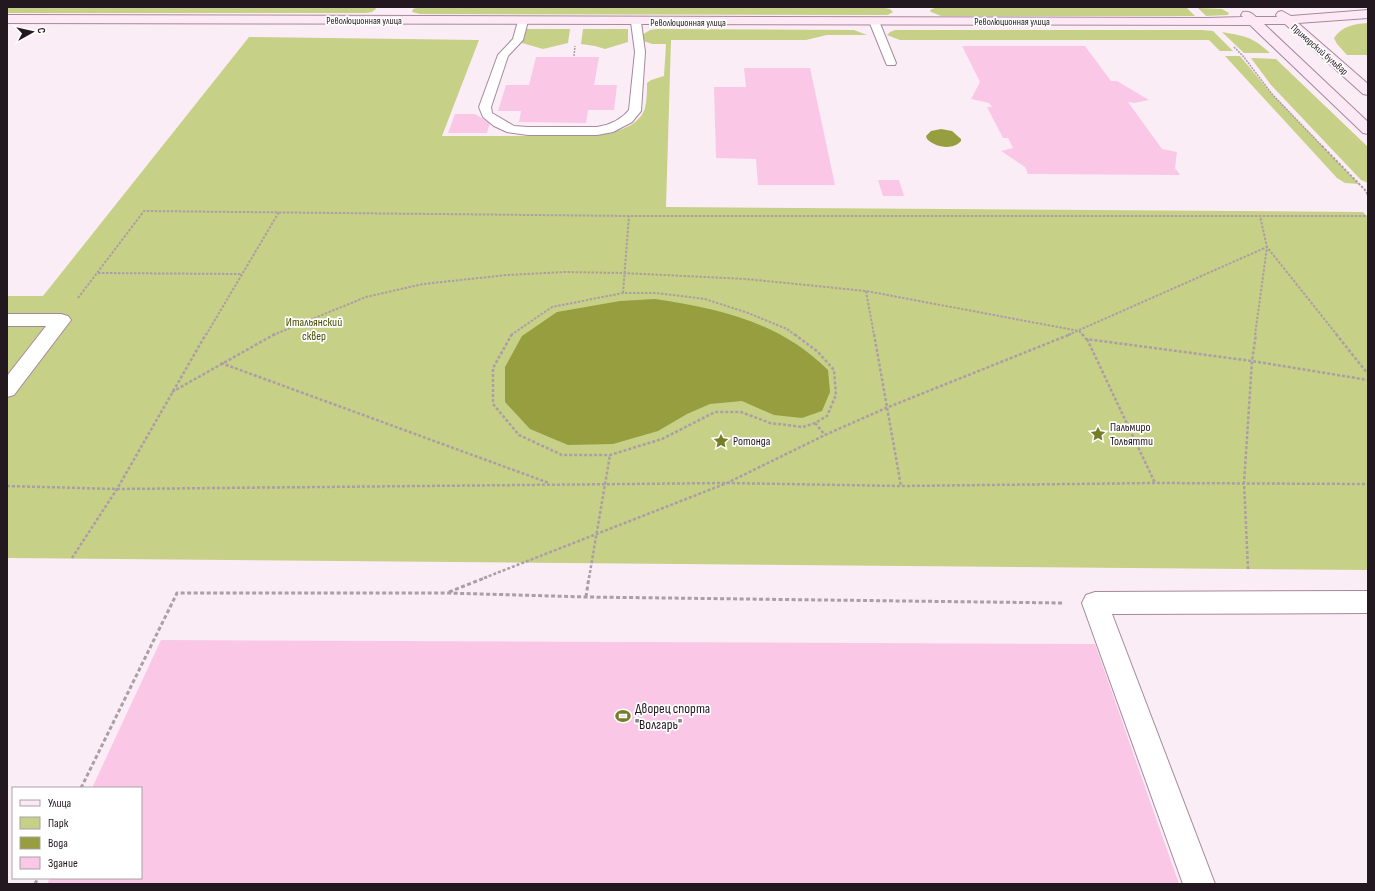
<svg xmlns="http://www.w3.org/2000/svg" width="1375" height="891" viewBox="0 0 1375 891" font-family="'Sofia Sans Condensed',sans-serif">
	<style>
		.green { fill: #c7d087 }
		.water { fill: #969e40 }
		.building { fill: #fac7e7 }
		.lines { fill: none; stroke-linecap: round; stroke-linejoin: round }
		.lane-casing { stroke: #a7889c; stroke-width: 2 }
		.street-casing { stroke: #a7889c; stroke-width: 2 }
		.secondary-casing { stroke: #a7889c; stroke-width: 2 }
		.path-far3 { stroke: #ab9ea6; stroke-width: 1.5; stroke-dasharray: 2 1; stroke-linecap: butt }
		.path-far2 { stroke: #ab9ea6; stroke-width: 2; stroke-dasharray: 2.5 1.5; stroke-linecap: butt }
		.path-far1 { stroke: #ab9ea6; stroke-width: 2.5; stroke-dasharray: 3 2; stroke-linecap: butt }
		.path { stroke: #ab9ea6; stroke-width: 3; stroke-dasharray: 4 2.5; stroke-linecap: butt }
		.lane { fill: #fff; fill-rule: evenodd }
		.street { fill: #fff; fill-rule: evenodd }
		.secondary { fill: #fde9f6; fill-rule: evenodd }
		.labels { text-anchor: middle; stroke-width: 3.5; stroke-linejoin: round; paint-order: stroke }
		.far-street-label { font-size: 10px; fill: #241820; stroke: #fff }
		.park-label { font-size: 12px; fill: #494e04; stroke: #fff }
		.poi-label { font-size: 12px; fill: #241820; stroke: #fff; text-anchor: start }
		.near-poi-label { font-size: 14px; fill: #241820; stroke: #fff; text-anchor: start }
	</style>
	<rect width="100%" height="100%" fill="#fbedf6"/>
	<!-- green -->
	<path class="green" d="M7 7H375L376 9 372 12 366 13H7Z
		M419 7H879L890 9 893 12 888 15H882L420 14 412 12 413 9Z
		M937 7 1187 8 1195 16H941L931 12 930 10Z
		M1198 8 1222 9 1229 13 1228 15 1206 16Z
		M1368 23V55H1347L1337 44 1334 38C1342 26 1354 24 1368 23Z
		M525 29H570L568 43 543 49 522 43Z
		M583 29H628V42L605 49 595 46 581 44Z
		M657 29 854 30 867 35H827L806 40H671L666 207 1363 212 1368 217V570L7 558V296H43L249 37 479 40 442 136H589C609 133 638 130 645 108 647 100 647 91 647 83L651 80 664 76 666 44H652L644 41 642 35 650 30Z
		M895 30H1202L1213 31 1233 51H1220L1209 40H900L887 35 890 32Z
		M1222 32C1245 36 1253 37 1270 53H1244Z
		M1225 56H1240L1270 92 1359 184 1345 183 1337 178Z
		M1251 58 1276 59 1368 147V183L1361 180 1271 85Z"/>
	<!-- water -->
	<path class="water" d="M941 129 952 131 961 139V141C952 151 935 147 927 139L926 136 931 131Z
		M655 299C721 309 779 322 828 370L830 392 822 411 802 418 774 415 742 401 710 404 687 414 658 431 613 444 568 445 530 429 505 402V367L522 336 557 312 620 301Z"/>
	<!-- building -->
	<path class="building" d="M962 46H1085L1111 81H1117L1149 100 1134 103 1128 102 1162 149 1177 152 1175 168 1180 175 1028 174 1025 167 1001 151 1013 148 1008 138H1003L987 107H992L989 103 971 99 980 82Z
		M536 57H599L594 85H617L614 110H588L586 123 519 122 521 111H498L506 85H529Z
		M744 68H810L835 185H758L756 159 716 158 714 87H746Z
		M455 114H475L490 123 487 133H448Z
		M878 180H899L904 196H883Z
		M161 640 1095 644 1179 884H47L50 878H141V788H92Z"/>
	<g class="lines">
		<!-- lane casing -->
		<g class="lane-casing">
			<path id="lane" d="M523 18 528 21 523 40 508 56 491 107 492 113 514 126 528 127H597C609 125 621 120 629 110L635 52 631 22 636 19 641 22 645 52 641 111 632 122 613 132 597 135H528L507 132 494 126 483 117 479 107 498 55 513 39 518 21Z
				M874 18 879 21 896 63 895 65H887L886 63 869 21Z"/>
		</g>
		<!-- street casing -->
		<g class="street-casing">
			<path id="street" d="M7 314H61L68 316 71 320 14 395 7 397V376L46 326H7Z
				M1368 591V613L1112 614 1215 884H1183L1082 603 1086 595 1095 592Z"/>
		</g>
		<!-- secondary casing -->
		<g class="secondary-casing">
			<path id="secondary" d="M1368 10V18L1298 23 1368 84V95L1363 94 1285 24H1264L1368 122V134L1363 133 1250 25 7 23V15L1207 18 1243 17 1241 15 1243 12C1249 11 1252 13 1256 17H1277L1276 15 1278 12 1282 11 1291 16Z"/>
		</g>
		<!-- path-far3 -->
		<path class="path-far3" d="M1234 47 1243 56 1272 94 1323 147
			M574 56 575 46"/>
		<!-- path-far2 -->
		<path class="path-far2" d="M1322 146 1366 191 1368 196
			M98 273 242 274
			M866 291 874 335
			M623 293 629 216
			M78 298 144 211 629 216H1368
			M206 335 279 212
			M273 335 366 297 423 284 507 275 565 272 623 273 746 279 866 291 1079 331 1083 335
			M511 335 552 307 623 293H656L705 299 748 313 787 329 795 335
			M1068 335 1267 247 1337 335
			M1255 335 1267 247 1260 216"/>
		<!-- path-far1 -->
		<path class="path-far1" d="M512 334 493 368V404L519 435 562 455H610L662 439 715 412H741L770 423 803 427 815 423 827 416 836 395 834 370 818 352 794 334
			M874 334 901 486
			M1082 334 1086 339 1252 361 1368 380
			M1336 334 1368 374
			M1087 339 1155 483
			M221 363 549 483
			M172 392 275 334
			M815 423 825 435
			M7 486 117 489 727 483 901 486 1155 483 1368 484
			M72 558 117 489 206 334
			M1248 569 1244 483 1252 361 1256 334
			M484 578 727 483 825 435 886 408 1071 334
			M589 578 610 455"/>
		<!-- path -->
		<path class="path" d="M449 592 487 577
			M586 597 589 577
			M81 788 177 593H447L586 597 1063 603
			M35 884 38 878"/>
		<!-- lane -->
		<use href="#lane" class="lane"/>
		<!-- street -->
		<use href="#street" class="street"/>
		<!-- secondary -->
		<use href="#secondary" class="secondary"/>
	</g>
	<!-- icons -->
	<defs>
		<g id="sight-bare" transform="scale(1.2)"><path d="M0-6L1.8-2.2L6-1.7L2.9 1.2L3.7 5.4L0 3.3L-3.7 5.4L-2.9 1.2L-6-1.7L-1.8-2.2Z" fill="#767d27" stroke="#fff" stroke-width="2.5" paint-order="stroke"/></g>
		<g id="stadium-bare" transform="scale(1.2)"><path d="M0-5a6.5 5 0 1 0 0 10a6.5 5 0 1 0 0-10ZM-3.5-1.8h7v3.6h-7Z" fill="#767d27" stroke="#fff" stroke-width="2.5" paint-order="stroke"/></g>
	</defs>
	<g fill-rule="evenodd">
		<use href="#sight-bare" x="1098" y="434"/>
		<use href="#sight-bare" x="721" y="441"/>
		<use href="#stadium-bare" x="623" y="716"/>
	</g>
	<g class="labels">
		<!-- far-street labels -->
		<g class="far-street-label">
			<text x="364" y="24">Революционная улица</text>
			<text x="1012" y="25">Революционная улица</text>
			<text x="688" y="26">Революционная улица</text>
			<text transform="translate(1320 49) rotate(41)" y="4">Приморский бульвар</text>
		</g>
		<!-- park labels -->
		<g class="park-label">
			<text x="314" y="326">Итальянский<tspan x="314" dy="14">сквер</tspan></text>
		</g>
		<!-- poi labels -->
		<g class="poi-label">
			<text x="1110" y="431">Пальмиро<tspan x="1110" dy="14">Тольятти</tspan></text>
			<text x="733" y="445">Ротонда</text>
		</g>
		<!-- near-poi labels -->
		<g class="near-poi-label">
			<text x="635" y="713">Дворец спорта<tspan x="635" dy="16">"Волгарь"</tspan></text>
		</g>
	</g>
	<!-- border -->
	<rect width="1375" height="891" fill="none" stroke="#241820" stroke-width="16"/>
	<!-- legend -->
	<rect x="12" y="787" width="130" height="92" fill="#ffffff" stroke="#a7a3a6"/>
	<rect x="20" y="800" width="20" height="6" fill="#fde9f6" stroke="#a7a3a6"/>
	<text x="48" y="807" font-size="12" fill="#241820">Улица</text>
	<rect x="20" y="817" width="20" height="12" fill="#c7d087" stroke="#a7a3a6"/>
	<text x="48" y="827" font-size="12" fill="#241820">Парк</text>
	<rect x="20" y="837" width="20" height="12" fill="#969e40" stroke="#a7a3a6"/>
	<text x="48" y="847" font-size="12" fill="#241820">Вода</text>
	<rect x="20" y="857" width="20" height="12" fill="#fac7e7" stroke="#a7a3a6"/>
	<text x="48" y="867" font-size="12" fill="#241820">Здание</text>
	<!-- north arrow -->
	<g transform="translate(32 32) rotate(82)" stroke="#ffffff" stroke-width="3" paint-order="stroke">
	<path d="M0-3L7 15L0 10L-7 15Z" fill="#241820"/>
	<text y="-6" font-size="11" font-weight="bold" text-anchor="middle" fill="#241820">С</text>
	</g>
</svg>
